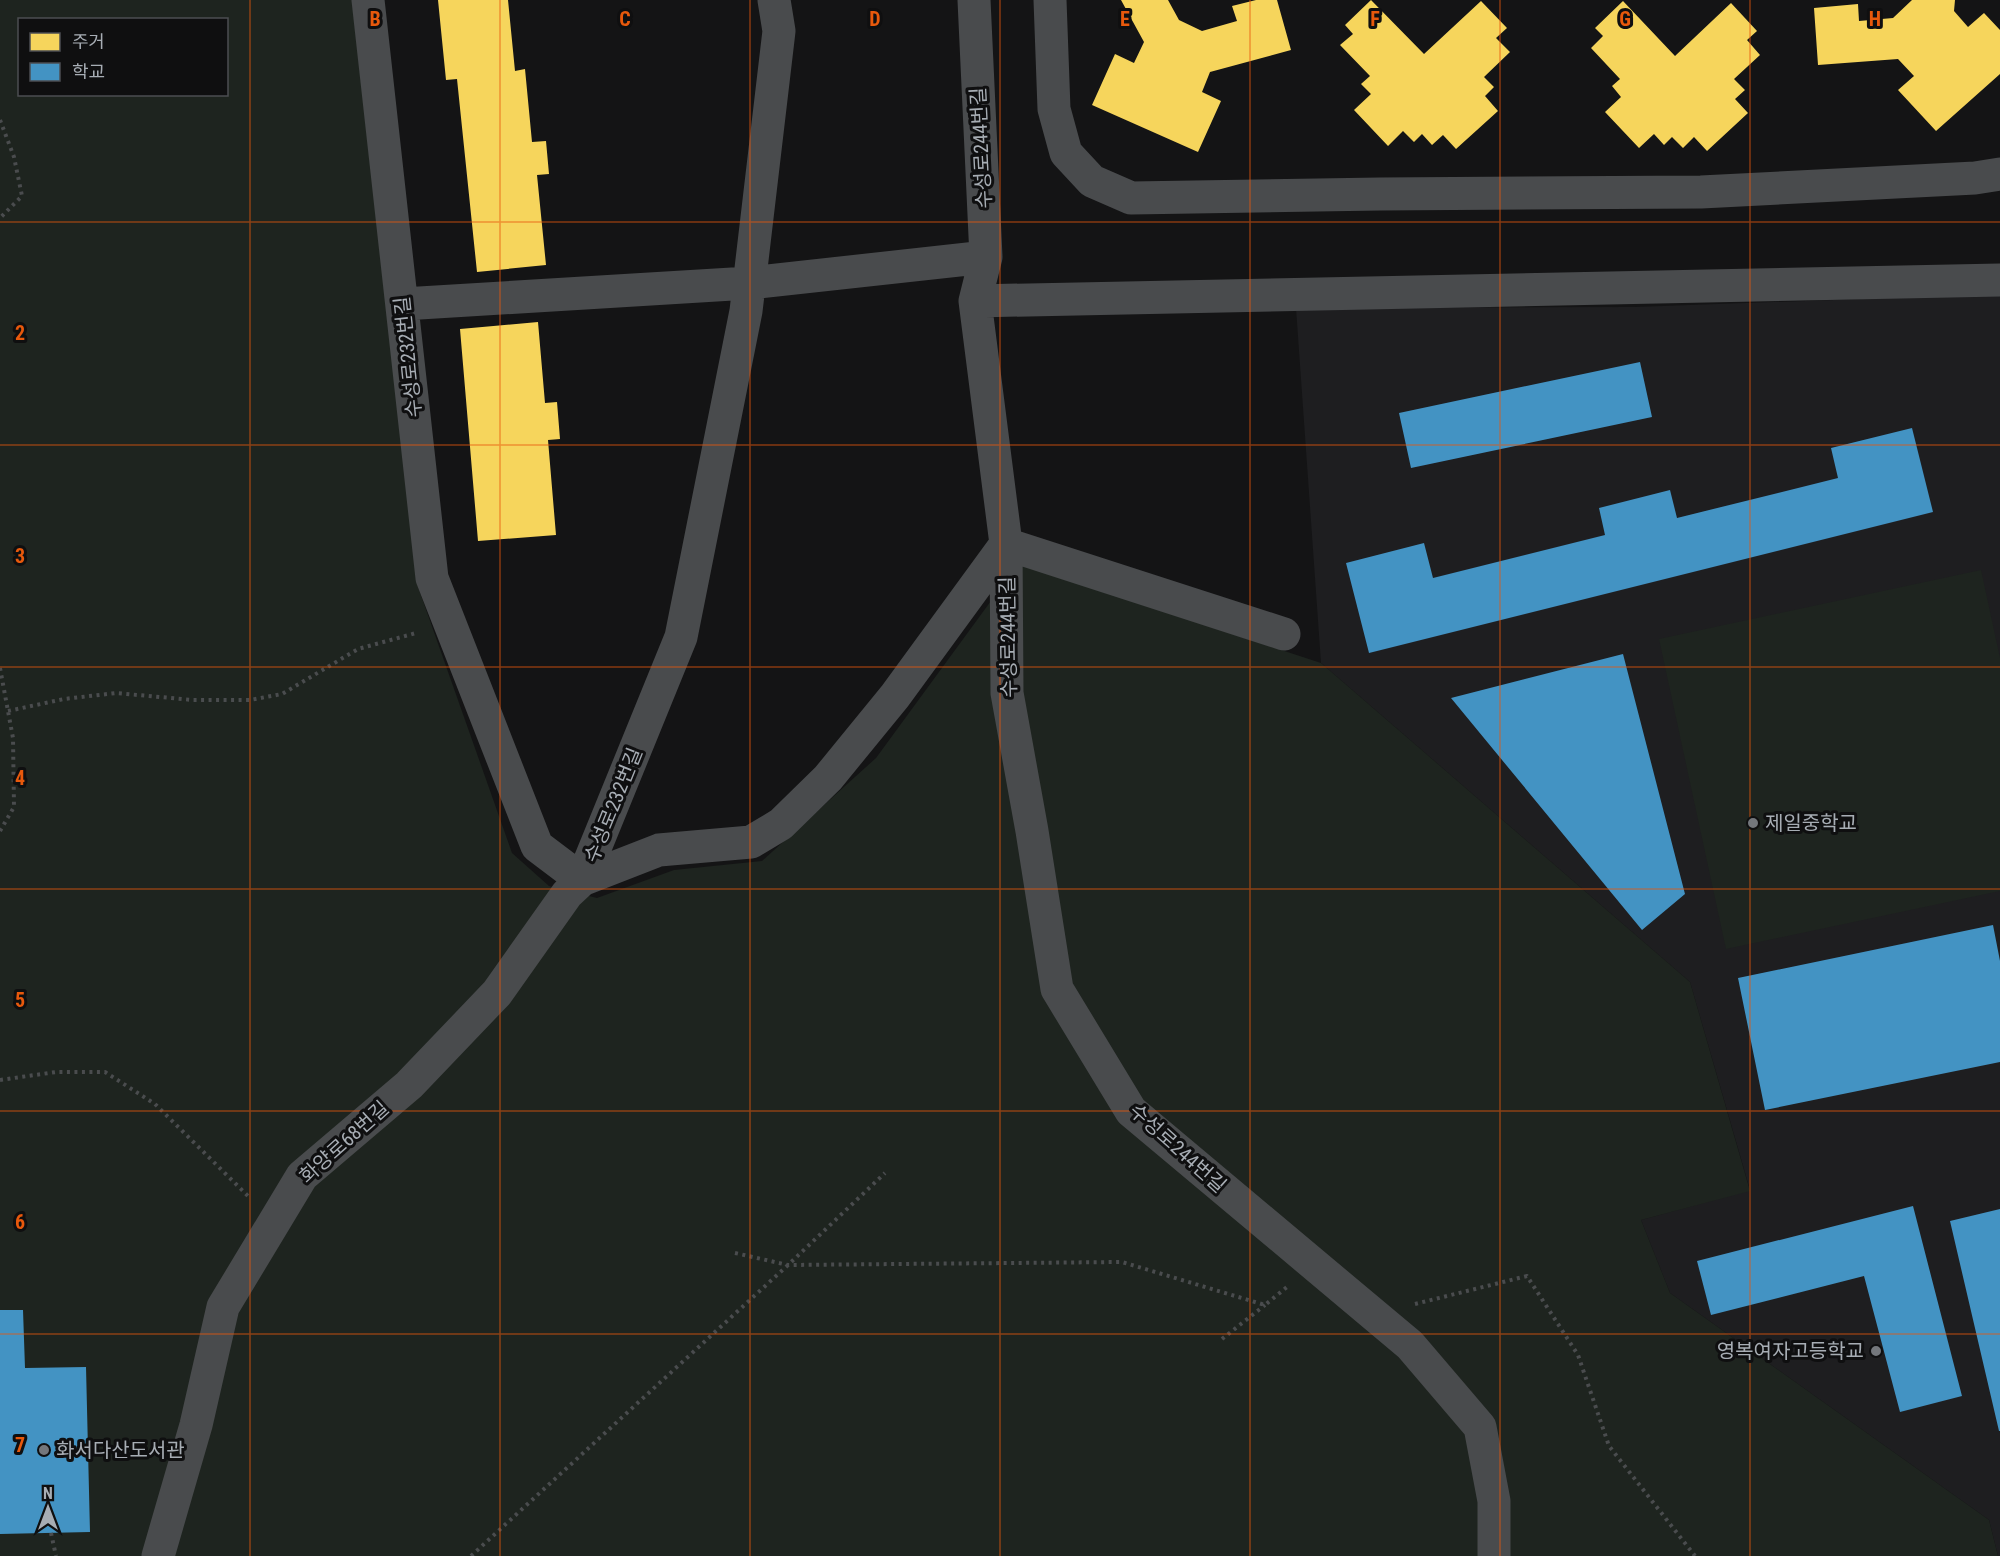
<svg xmlns="http://www.w3.org/2000/svg" width="2000" height="1556" viewBox="0 0 2000 1556" font-family="'Roboto Condensed','Noto Sans KR',sans-serif">
	<style>
		.built { fill: #1e1e20 }
		.green { fill: #1e241f; fill-rule: evenodd }
		.homes { fill: #f6d55c }
		.schools { fill: #4393c3 }
		.lines { fill: none; stroke-linecap: round; stroke-linejoin: round }
		.path { stroke: #4a4c4e; stroke-width: 4; stroke-dasharray: 3 4.5; stroke-linecap: butt }
		.minor { stroke: #494b4d; stroke-width: 33 }
		.grid { fill: none; stroke: #e8590c; stroke-width: 1.5; stroke-opacity: 0.55 }
		.poi-dot { fill: #74777c; stroke: #0f0f10; stroke-width: 2 }
		.labels { text-anchor: middle; stroke-width: 6; stroke-linejoin: round; paint-order: stroke }
		.street-label { font-size: 20px; fill: #a7adb4; stroke: #0f0f10 }
		.poi-label { font-size: 20px; fill: #a7adb4; stroke: #0f0f10; text-anchor: start }
		.grid-label { font-size: 20px; text-anchor: middle; font-weight: bold; fill: #e8590c; stroke: #0f0f10; stroke-width: 6; stroke-linejoin: round; paint-order: stroke }
	</style>
	<rect width="100%" height="100%" fill="#141415"/>
	<!-- built -->
	<path class="built" d="M2000 294V1556H1998L1989 1520 1670 1293 1641 1220 1750 1190 1690 982 1321 663 1296 308 1635 307Z"/>
	<!-- green -->
	<path class="green" d="M0 0H352L417 584 512 853 549 886 597 898 674 870 762 861 876 758 1018 564 1321 663 1690 982 1750 1191 1641 1220 1670 1293 1989 1520 1998 1556H0ZM20 20H226V94H20Z
		M1981 570 2000 658V891L1726 949 1659 639Z"/>
	<!-- homes -->
	<path class="homes" d="M438 0H508L515 71 525 69 532 142 546 141 549 174 537 175 546 265 477 272 457 79 446 80Z
		M1121 0H1168L1179 20 1202 31 1237 21 1232 6 1256 0H1277L1291 50 1210 72 1202 92 1221 101 1198 152 1092 105 1115 54 1134 63 1144 42Z
		M1371 0 1424 54 1481 1 1507 28 1496 38 1510 52 1484 77 1494 87 1485 96 1498 111 1456 149 1443 135 1432 145 1422 134 1414 142 1403 131 1388 146 1354 110 1371 94 1361 84 1370 76 1340 45 1353 34 1345 25Z
		M1912 0H1955L1954 11 1968 27 1984 13 2000 30V74L1936 131 1898 90 1914 76 1898 59 1818 65 1814 8 1858 4 1859 21 1893 18Z
		M1623 1 1675 56 1731 3 1757 31 1747 40 1760 55 1734 79 1745 90 1735 99 1748 113 1707 151 1694 137 1683 148 1672 137 1664 145 1654 134 1639 148 1605 112 1621 97 1612 86 1620 79 1591 48 1603 36 1595 28Z
		M538 322 545 403 557 402 560 439 548 440 556 535 478 541 460 329Z"/>
	<!-- schools -->
	<path class="schools" d="M1640 362 1652 417 1411 468 1399 413Z
		M1912 428 1933 512 1369 653 1346 563 1424 543 1433 578 1605 535 1599 508 1670 490 1677 518 1838 478 1831 448Z
		M1623 654 1685 894 1642 930 1451 698Z
		M1993 925 2000 961V1062L1765 1110 1738 978Z
		M1913 1206 1962 1396 1900 1412 1864 1276 1711 1315 1697 1261Z
		M2000 1209V1431H1999L1950 1221Z
		M0 1310H23L25 1368 86 1367 90 1532 0 1534Z"/>
	<g class="lines">
		<!-- path -->
		<path class="path" d="M0 120 14 157 22 196 0 218
			M0 668 13 738 14 807 0 831
			M8 711 64 699 116 693 193 700H250L282 694 358 649 416 633
			M0 1080 56 1072H105L155 1104 248 1196
			M735 1253 788 1265 1122 1262 1265 1305 1287 1287
			M1415 1304 1527 1276 1578 1355 1609 1446 1695 1556
			M1222 1339 1265 1305
			M51 1533 56 1556
			M471 1556 788 1265 885 1173"/>
		<!-- minor -->
		<path class="minor" d="M368 0 432 578 537 846 582 880
			M974 0 986 257 975 301 1006 544 1007 693 1032 831 1057 989 1131 1111 1410 1345 1480 1427 1494 1501V1556
			M1050 0 1054 109 1066 153 1092 181 1131 198 1380 194 1701 192 1975 178 2000 174
			M975 301 2000 280
			M403 304 749 283 986 257
			M582 880 681 637 746 311 779 31 774 0
			M158 1556 196 1425 223 1307 302 1176 409 1085 497 993 567 894 582 880 659 850 751 842 781 824 828 778 895 696 1006 544 1284 634"/>
	</g>
	<!-- grid -->
	<path class="grid" d="M250 0V1556M500 0V1556M750 0V1556M1000 0V1556M1250 0V1556M1500 0V1556M1750 0V1556M0 222H2000M0 445H2000M0 667H2000M0 889H2000M0 1111H2000M0 1334H2000"/>
	<!-- markers -->
	<g class="poi-dot">
		<circle cx="1753" cy="823" r="6"/>
		<circle cx="1876" cy="1351" r="6"/>
		<circle cx="44" cy="1450" r="6"/>
	</g>
	<g class="labels">
		<!-- street labels -->
		<g class="street-label">
			<text transform="translate(981 148) rotate(-93)" y="7">수성로244번길</text>
			<text transform="translate(408 357) rotate(-96)" y="7">수성로232번길</text>
			<text transform="translate(1008 637) rotate(-91)" y="7">수성로244번길</text>
			<text transform="translate(613 805) rotate(-68)" y="7">수성로232번길</text>
			<text transform="translate(344 1142) rotate(-42)" y="7">화양로68번길</text>
			<text transform="translate(1178 1148) rotate(42)" y="7">수성로244번길</text>
		</g>
		<!-- poi labels -->
		<g class="poi-label">
			<text x="1765" y="830">제일중학교</text>
			<text x="1864" y="1358" text-anchor="end">영복여자고등학교</text>
			<text x="56" y="1457">화서다산도서관</text>
		</g>
	</g>
	<g class="grid-label">
		<text x="375" y="26">B</text>
		<text x="625" y="26">C</text>
		<text x="875" y="26">D</text>
		<text x="1125" y="26">E</text>
		<text x="1375" y="26">F</text>
		<text x="1625" y="26">G</text>
		<text x="1875" y="26">H</text>
		<text x="20" y="340">2</text>
		<text x="20" y="563">3</text>
		<text x="20" y="785">4</text>
		<text x="20" y="1007">5</text>
		<text x="20" y="1229">6</text>
		<text x="20" y="1452">7</text>
	</g>
	<!-- legend -->
	<rect x="18" y="18" width="210" height="78" fill="#0f0f10" stroke="#4c4e52" stroke-width="1.5"/>
	<rect x="30" y="33" width="30" height="18" fill="#f6d55c" stroke="#4c4e52" stroke-width="1.5"/>
	<text x="72" y="48" font-size="18" fill="#a7adb4">주거</text>
	<rect x="30" y="63" width="30" height="18" fill="#4393c3" stroke="#4c4e52" stroke-width="1.5"/>
	<text x="72" y="78" font-size="18" fill="#a7adb4">학교</text>
	<!-- north arrow -->
	<g transform="translate(48 1508)" stroke="#0f0f10" stroke-width="4.5" paint-order="stroke">
	<path d="M0-4.5L10 22L0 15L-10 22Z" fill="#a7adb4"/>
	<text y="-9" font-size="16" font-weight="bold" text-anchor="middle" fill="#a7adb4">N</text>
	</g>
</svg>
